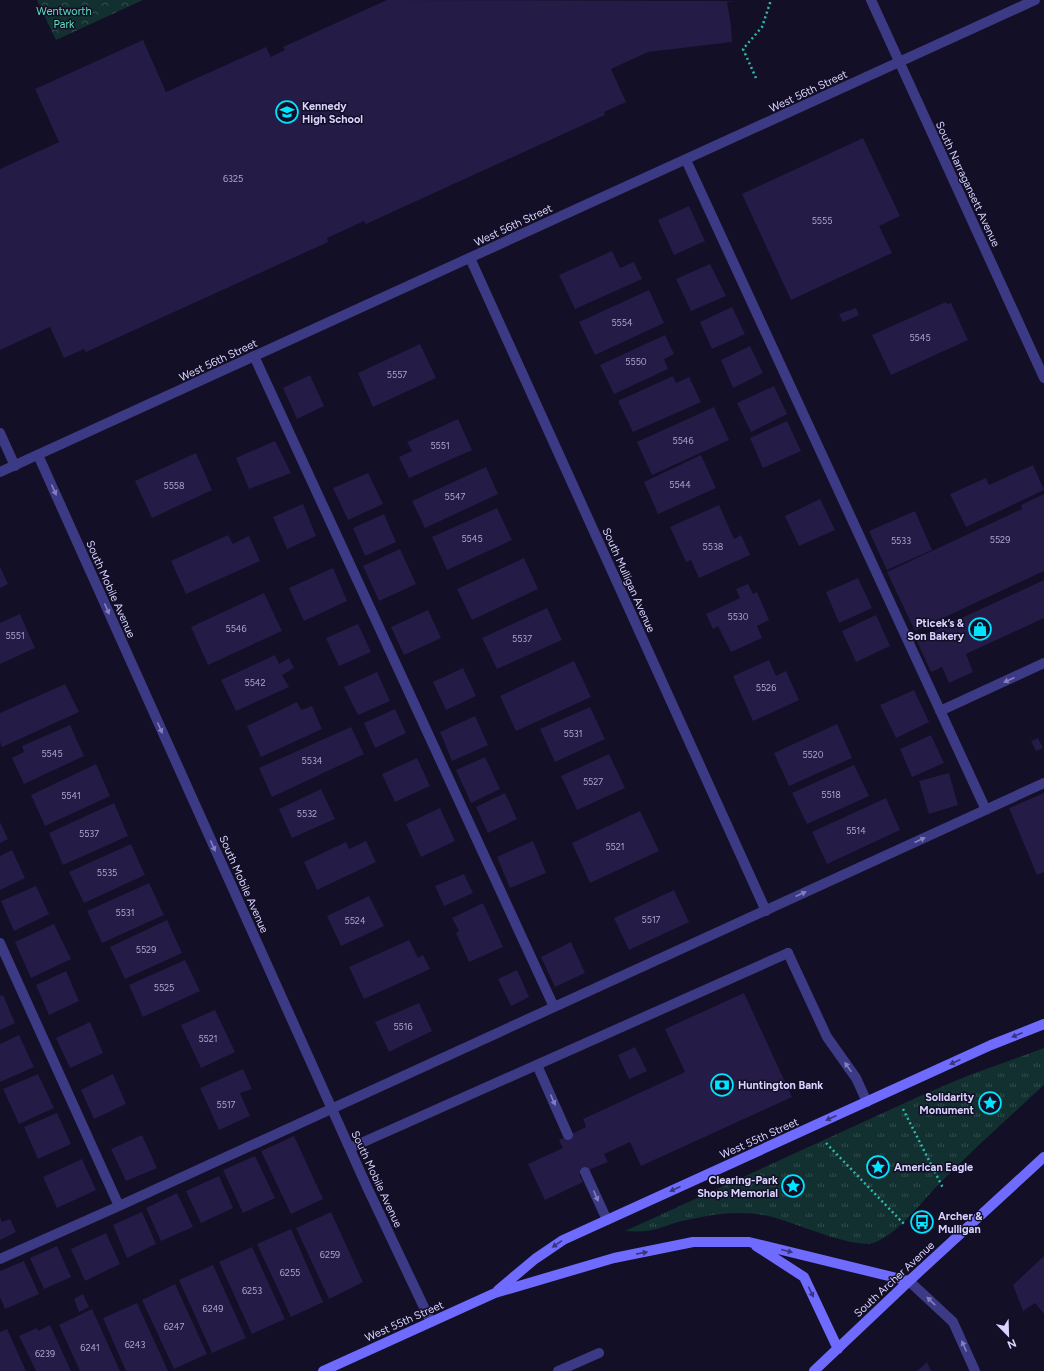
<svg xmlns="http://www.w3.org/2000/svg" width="1044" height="1371" viewBox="0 0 1044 1371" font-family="Figtree,sans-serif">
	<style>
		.grass { fill: url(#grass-tufts) }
		.forest { fill: url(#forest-crowns) }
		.building { fill: #241b47 }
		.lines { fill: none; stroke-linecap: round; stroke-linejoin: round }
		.path { stroke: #2fb8b0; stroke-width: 2.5; stroke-dasharray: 2 3; stroke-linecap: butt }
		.service { stroke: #3d3a85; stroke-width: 10 }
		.minor { stroke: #3d3a85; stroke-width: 10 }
		.tertiary { stroke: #3d3a85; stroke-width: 10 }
		.secondary { stroke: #6f6bff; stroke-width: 10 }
		.oneway { fill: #837fbc }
		.oneway2 { fill: #38347d }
		.labels { text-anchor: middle; stroke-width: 3; stroke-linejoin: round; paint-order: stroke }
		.number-label { font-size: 9px; fill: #aca6d1 }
		.park-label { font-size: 11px; fill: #5fe0c0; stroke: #130f26 }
		.street-label { font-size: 11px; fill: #d9d4ff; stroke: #130f26 }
		.poi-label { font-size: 11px; font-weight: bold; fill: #d9d4ff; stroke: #130f26; text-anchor: start }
	</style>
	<defs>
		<pattern id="grass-tufts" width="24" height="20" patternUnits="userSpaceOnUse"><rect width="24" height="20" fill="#12302f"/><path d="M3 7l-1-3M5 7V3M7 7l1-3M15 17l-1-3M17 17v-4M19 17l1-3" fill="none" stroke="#344d4e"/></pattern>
		<pattern id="forest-crowns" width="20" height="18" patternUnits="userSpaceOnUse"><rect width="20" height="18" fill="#12302f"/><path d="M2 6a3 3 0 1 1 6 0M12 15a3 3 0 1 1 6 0" fill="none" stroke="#344d4e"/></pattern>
	</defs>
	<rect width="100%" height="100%" fill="#130f26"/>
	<!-- grass -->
	<path class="grass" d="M1044 1048V1085C1009 1117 974 1149 940 1183 922 1201 898 1235 873 1243 852 1249 792 1221 768 1216 738 1209 707 1215 678 1222 668 1225 657 1230 646 1231 639 1232 632 1231 625 1231L920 1096 967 1076Z"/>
	<!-- forest -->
	<path class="forest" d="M37 0H143L56 40Z"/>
	<!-- building -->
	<path class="building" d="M387 0 736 1 727 2 731 26 732 42 648 52 611 69 626 102 604 112 605 115 366 224 364 221 327 238 328 242 86 352 84 349 64 358 50 327 0 350V169L59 142 35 89 143 40 166 92 266 47 271 57 285 50 283 47Z
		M863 138 900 216 879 226 892 253 791 300 742 194Z
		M689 206 705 241 674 255 658 220Z
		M612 251 620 268 634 262 642 279 575 309 559 275Z
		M710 264 726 296 691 311 676 279Z
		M649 290 664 323 595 355 579 322Z
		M946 302 947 304 951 303 968 340 891 375 872 335Z
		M732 307 745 334 712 349 700 322Z
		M856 308 859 315 843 322 839 314Z
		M665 335 674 354 664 359 668 369 614 394 600 365Z
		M420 344 436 378 373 407 358 373Z
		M750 346 763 373 733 388 721 360Z
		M310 375 324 406 297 419 283 388Z
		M673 376 676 383 689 377 701 402 633 432 618 401Z
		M774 386 787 414 751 432 737 403Z
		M714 407 729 440 652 475 637 442Z
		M458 419 472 450 409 478 399 457 412 451 407 442Z
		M787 421 801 451 763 468 750 438Z
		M275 441 291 473 249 489 236 458Z
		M196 453 212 490 152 518 135 481Z
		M701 455 716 488 658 514 644 482Z
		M1033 465 1044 490 966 527 950 494 986 478 989 485Z
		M486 467 498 494 425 528 412 501Z
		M368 473 383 504 348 520 333 488Z
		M1044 494V571L915 631 887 572 1022 509 1021 505Z
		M820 499 835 530 799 546 785 516Z
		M303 504 316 536 287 549 273 517Z
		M719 505 734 539 741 535 750 555 699 578 691 560 686 562 670 527Z
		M497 508 512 540 447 570 432 537Z
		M915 511 932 550 887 570 869 531Z
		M384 514 396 542 365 556 353 528Z
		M228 535 233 544 249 536 260 561 186 594 171 561Z
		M400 549 416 584 379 601 363 566Z
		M524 558 538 589 472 620 457 589Z
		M0 567 8 584 0 588Z
		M333 568 347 601 304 621 289 588Z
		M858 578 872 608 839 623 826 592Z
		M1044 580V618L966 654 973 672 949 683 942 667 931 672 916 639Z
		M748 584 753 594 757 592 769 620 757 626 762 638 731 652 718 626 713 629 706 614 740 598 736 589Z
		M264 593 282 631 208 665 191 627Z
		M547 608 562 640 497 669 482 638Z
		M428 610 441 638 404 655 391 627Z
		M20 614 35 648 0 664V623Z
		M876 615 890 646 856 662 842 631Z
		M358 624 371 652 339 666 326 638Z
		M275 655 279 664 289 658 294 668 282 675 289 687 236 711 221 680Z
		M769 660 776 676 786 671 799 700 753 721 733 676Z
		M574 661 591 697 516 731 500 696Z
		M463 668 476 696 446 710 433 682Z
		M377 672 390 701 358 715 344 687Z
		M65 684 79 712 2 747 0 742V713Z
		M914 690 929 722 896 738 880 705Z
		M297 702 301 710 312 706 322 729 261 757 247 726Z
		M590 707 605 739 555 762 540 729Z
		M395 709 406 733 375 748 364 723Z
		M475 716 488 745 452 761 440 732Z
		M837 724 852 758 789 786 774 753Z
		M70 725 84 756 24 784 12 758 24 752 22 746Z
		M351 727 364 754 272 797 259 768Z
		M931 735 944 763 912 777 900 749Z
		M1038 738 1043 748 1036 751 1031 741Z
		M609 754 625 788 577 810 561 776Z
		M485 757 500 789 471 803 456 770Z
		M417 758 430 786 395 802 382 774Z
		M96 764 110 796 45 826 31 795Z
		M854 765 869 796 807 824 792 793Z
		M949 773 958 805 929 814 919 781Z
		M321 789 335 819 292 838 279 809Z
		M505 793 517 819 488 833 476 807Z
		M1044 793V872L1037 875 1009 808Z
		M886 798 900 830 827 864 812 832Z
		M114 803 128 836 63 865 49 833Z
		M440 808 455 841 421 857 406 824Z
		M640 811 659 851 590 883 572 843Z
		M0 822 8 839 0 843Z
		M366 841 376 862 317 890 304 862 346 842 349 849Z
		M533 841 546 873 510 888 497 857Z
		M131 844 145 875 84 903 69 872Z
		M12 850 25 878 0 890V856Z
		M464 874 473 893 444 906 435 886Z
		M149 883 164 915 102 943 87 911Z
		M36 886 49 914 14 931 1 901Z
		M674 890 689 922 629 950 614 918Z
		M369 896 384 926 341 946 327 916Z
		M483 903 503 947 469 962 456 933 459 931 452 918Z
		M167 920 182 953 125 979 110 947Z
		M54 924 71 959 31 978 15 942Z
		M409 940 418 958 423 955 430 969 364 999 349 967Z
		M571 942 585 973 555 987 541 957Z
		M185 960 200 991 143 1017 129 985Z
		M517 970 529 997 511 1006 498 979Z
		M66 971 79 1001 49 1015 36 985Z
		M744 993 792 1097 641 1166 630 1142 604 1154 608 1162 579 1174 583 1182 545 1200 528 1164 563 1148 559 1140 586 1127 583 1119 685 1072 665 1029Z
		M3 995 15 1023 0 1030V996Z
		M419 1003 432 1031 389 1052 375 1022Z
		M215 1010 235 1052 201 1068 181 1025Z
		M90 1022 103 1053 70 1068 56 1038Z
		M19 1035 34 1067 0 1082V1044Z
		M635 1047 647 1071 629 1079 618 1055Z
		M243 1069 252 1089 240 1093 250 1116 219 1130 200 1088Z
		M38 1074 54 1108 19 1124 3 1089Z
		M113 1074 126 1104 94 1119 81 1090Z
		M57 1113 71 1144 38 1159 24 1127Z
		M142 1135 157 1168 126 1181 111 1149Z
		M294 1136 323 1199 291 1214 261 1151Z
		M255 1156 275 1198 243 1213 223 1170Z
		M82 1159 96 1190 57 1208 43 1177Z
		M219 1176 233 1208 201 1223 186 1191Z
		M177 1193 193 1227 161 1241 146 1208Z
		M142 1212 156 1244 127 1258 113 1225Z
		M331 1212 363 1282 329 1299 296 1228Z
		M0 1217 2 1222 10 1219 16 1232 0 1240Z
		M291 1229 323 1302 291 1317 257 1244Z
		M106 1233 120 1264 85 1281 71 1249Z
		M57 1246 71 1277 44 1289 30 1258Z
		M252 1247 285 1319 252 1334 219 1262Z
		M1044 1256V1314L1035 1303 1023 1311 1013 1285Z
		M24 1261 39 1294 5 1309 0 1297V1271Z
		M213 1265 246 1338 212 1353 179 1280Z
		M175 1284 207 1354 174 1369 142 1300Z
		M83 1294 89 1307 79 1312 74 1299Z
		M137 1303 168 1371H126L103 1318Z
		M92 1309 120 1371H80L59 1325Z
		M50 1325 71 1371H36L19 1336 37 1328 38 1331Z
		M7 1329 26 1371H0V1332Z
		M927 1362 931 1371H917Z"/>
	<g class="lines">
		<!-- path -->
		<path class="path" d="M756 78 743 49 762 27 771 0
			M903 1109 943 1188
			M826 1143 904 1224"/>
		<!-- service -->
		<path class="service" d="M686 160 986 810
			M254 356 554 1007
			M0 433 15 466
			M940 711 1044 663
			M0 943 119 1206
			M537 1065 568 1135
			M350 1148 788 953
			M585 1172 607 1220
			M0 1259 119 1206 1044 783
			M558 1371 599 1353"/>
		<!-- minor -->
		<path class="minor" d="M470 258 766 911
			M38 455 367 1187 431 1322
			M0 472 1035 0
			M788 953 827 1037 856 1078 867 1102
			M909 1281 953 1322 975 1371"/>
		<!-- tertiary -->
		<path class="tertiary" d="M871 0 1044 378"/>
		<!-- secondary -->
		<path class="secondary" d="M756 1246 804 1277 838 1349
			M498 1290 535 1259 563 1240 991 1045 1044 1024
			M323 1371 495 1293 614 1258 693 1242H749L909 1281
			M814 1371 909 1281 1044 1157"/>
	</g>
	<!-- one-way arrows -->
	<defs><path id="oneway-solid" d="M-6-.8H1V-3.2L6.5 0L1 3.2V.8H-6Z"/></defs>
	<g class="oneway">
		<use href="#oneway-solid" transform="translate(54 490) rotate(66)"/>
		<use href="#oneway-solid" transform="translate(107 609) rotate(66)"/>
		<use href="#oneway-solid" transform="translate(1009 680) rotate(155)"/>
		<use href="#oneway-solid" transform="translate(160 728) rotate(66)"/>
		<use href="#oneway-solid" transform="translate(920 840) rotate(-25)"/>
		<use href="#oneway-solid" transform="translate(213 846) rotate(66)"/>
		<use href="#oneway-solid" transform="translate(801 894) rotate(-25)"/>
		<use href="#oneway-solid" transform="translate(848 1067) rotate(-125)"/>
		<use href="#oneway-solid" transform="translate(553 1100) rotate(66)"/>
		<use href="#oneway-solid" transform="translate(596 1196) rotate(66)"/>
		<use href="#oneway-solid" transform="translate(931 1301) rotate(-136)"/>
		<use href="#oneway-solid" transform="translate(964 1346) rotate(-114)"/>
	</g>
	<g class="oneway2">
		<use href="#oneway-solid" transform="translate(1017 1035) rotate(158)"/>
		<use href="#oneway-solid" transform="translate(955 1062) rotate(156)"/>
		<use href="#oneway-solid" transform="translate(831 1118) rotate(155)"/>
		<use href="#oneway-solid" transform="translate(675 1189) rotate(156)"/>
		<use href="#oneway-solid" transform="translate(557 1244) rotate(146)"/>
		<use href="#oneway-solid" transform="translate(787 1251) rotate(14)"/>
		<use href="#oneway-solid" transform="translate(642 1253) rotate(-11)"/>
		<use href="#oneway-solid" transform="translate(811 1292) rotate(64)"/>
	</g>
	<!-- icons -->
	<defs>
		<g id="school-ring" transform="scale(1.15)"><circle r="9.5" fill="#130f26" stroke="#00e5ff" stroke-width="1.5"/><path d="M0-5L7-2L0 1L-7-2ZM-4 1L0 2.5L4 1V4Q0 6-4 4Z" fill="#00e5ff"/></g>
		<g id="shop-ring" transform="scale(1.15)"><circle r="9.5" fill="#130f26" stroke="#00e5ff" stroke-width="1.5"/><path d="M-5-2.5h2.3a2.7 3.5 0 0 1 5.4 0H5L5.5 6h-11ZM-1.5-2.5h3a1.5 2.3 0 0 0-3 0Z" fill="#00e5ff"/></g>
		<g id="bank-ring" transform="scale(1.15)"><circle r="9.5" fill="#130f26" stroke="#00e5ff" stroke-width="1.5"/><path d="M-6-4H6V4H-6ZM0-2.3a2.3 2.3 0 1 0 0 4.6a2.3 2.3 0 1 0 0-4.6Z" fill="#00e5ff"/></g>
		<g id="sight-ring" transform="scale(1.15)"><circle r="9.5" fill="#130f26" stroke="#00e5ff" stroke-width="1.5"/><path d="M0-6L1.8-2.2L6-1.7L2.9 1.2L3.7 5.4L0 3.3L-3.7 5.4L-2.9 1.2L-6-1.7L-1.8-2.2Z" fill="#00e5ff"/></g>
		<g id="bus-ring" transform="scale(1.15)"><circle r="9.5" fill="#130f26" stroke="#00e5ff" stroke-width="1.5"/><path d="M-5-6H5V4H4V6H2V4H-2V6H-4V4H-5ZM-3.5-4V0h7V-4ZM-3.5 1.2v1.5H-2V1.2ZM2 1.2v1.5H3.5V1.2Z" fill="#00e5ff"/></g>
	</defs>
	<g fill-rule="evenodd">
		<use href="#school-ring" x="287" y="112"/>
		<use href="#shop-ring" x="980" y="629"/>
		<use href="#bank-ring" x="722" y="1085"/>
		<use href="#sight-ring" x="990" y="1103"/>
		<use href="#sight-ring" x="878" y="1167"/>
		<use href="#sight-ring" x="793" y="1186"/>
		<use href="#bus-ring" x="922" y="1222"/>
	</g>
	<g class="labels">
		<!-- number labels -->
		<g class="number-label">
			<text x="233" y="182">6325</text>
			<text x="822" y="224">5555</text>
			<text x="622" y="326">5554</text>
			<text x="920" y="341">5545</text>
			<text x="636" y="365">5550</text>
			<text x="397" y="378">5557</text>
			<text x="683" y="444">5546</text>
			<text x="440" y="449">5551</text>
			<text x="680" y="488">5544</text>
			<text x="174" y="489">5558</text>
			<text x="455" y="500">5547</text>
			<text x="472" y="542">5545</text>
			<text x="1000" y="543">5529</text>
			<text x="901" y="544">5533</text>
			<text x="713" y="550">5538</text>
			<text x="738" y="620">5530</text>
			<text x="236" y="632">5546</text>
			<text x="15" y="639">5551</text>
			<text x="522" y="642">5537</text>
			<text x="255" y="686">5542</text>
			<text x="766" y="691">5526</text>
			<text x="573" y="737">5531</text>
			<text x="52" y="757">5545</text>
			<text x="813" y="758">5520</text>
			<text x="312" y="764">5534</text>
			<text x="593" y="785">5527</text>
			<text x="831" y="798">5518</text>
			<text x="71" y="799">5541</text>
			<text x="307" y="817">5532</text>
			<text x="856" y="834">5514</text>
			<text x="89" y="837">5537</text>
			<text x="615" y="850">5521</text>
			<text x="107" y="876">5535</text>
			<text x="125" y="916">5531</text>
			<text x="651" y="923">5517</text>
			<text x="355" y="924">5524</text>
			<text x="146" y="953">5529</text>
			<text x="164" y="991">5525</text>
			<text x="403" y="1030">5516</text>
			<text x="208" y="1042">5521</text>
			<text x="226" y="1108">5517</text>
			<text x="330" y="1258">6259</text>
			<text x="290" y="1276">6255</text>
			<text x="252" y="1294">6253</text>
			<text x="213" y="1312">6249</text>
			<text x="174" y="1330">6247</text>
			<text x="135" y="1348">6243</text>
			<text x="90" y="1351">6241</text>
			<text x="45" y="1357">6239</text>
		</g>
		<!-- park labels -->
		<g class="park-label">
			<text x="64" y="15">Wentworth<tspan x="64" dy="13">Park</tspan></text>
		</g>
		<!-- street labels -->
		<g class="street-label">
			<text transform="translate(808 91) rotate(-25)" y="4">West 56th Street</text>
			<text transform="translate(968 184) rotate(65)" y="4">South Narragansett Avenue</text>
			<text transform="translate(513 225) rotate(-25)" y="4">West 56th Street</text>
			<text transform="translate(218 360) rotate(-25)" y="4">West 56th Street</text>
			<text transform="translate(629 580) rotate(66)" y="4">South Mulligan Avenue</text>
			<text transform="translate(111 589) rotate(66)" y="4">South Mobile Avenue</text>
			<text transform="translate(244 884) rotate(66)" y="4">South Mobile Avenue</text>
			<text transform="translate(759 1138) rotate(-24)" y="4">West 55th Street</text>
			<text transform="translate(377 1179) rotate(65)" y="4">South Mobile Avenue</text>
			<text transform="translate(894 1279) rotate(-43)" y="4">South Archer Avenue</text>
			<text transform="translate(404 1321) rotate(-24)" y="4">West 55th Street</text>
		</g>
		<!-- poi labels -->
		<g class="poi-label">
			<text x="302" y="110">Kennedy<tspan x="302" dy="13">High School</tspan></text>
			<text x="964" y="627" text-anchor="end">Pticek’s &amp;<tspan x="964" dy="13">Son Bakery</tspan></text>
			<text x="738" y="1089">Huntington Bank</text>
			<text x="974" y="1101" text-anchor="end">Solidarity<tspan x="974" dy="13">Monument</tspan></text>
			<text x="894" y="1171">American Eagle</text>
			<text x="778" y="1184" text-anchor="end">Clearing-Park<tspan x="778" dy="13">Shops Memorial</tspan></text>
			<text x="938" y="1220">Archer &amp;<tspan x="938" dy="13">Mulligan</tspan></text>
		</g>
	</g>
	<!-- north arrow -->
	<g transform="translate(1008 1335) rotate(157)" stroke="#130f26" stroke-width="3" paint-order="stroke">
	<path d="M0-3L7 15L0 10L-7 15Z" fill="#d9d4ff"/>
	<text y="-6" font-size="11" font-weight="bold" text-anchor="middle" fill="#d9d4ff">N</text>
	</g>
</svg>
